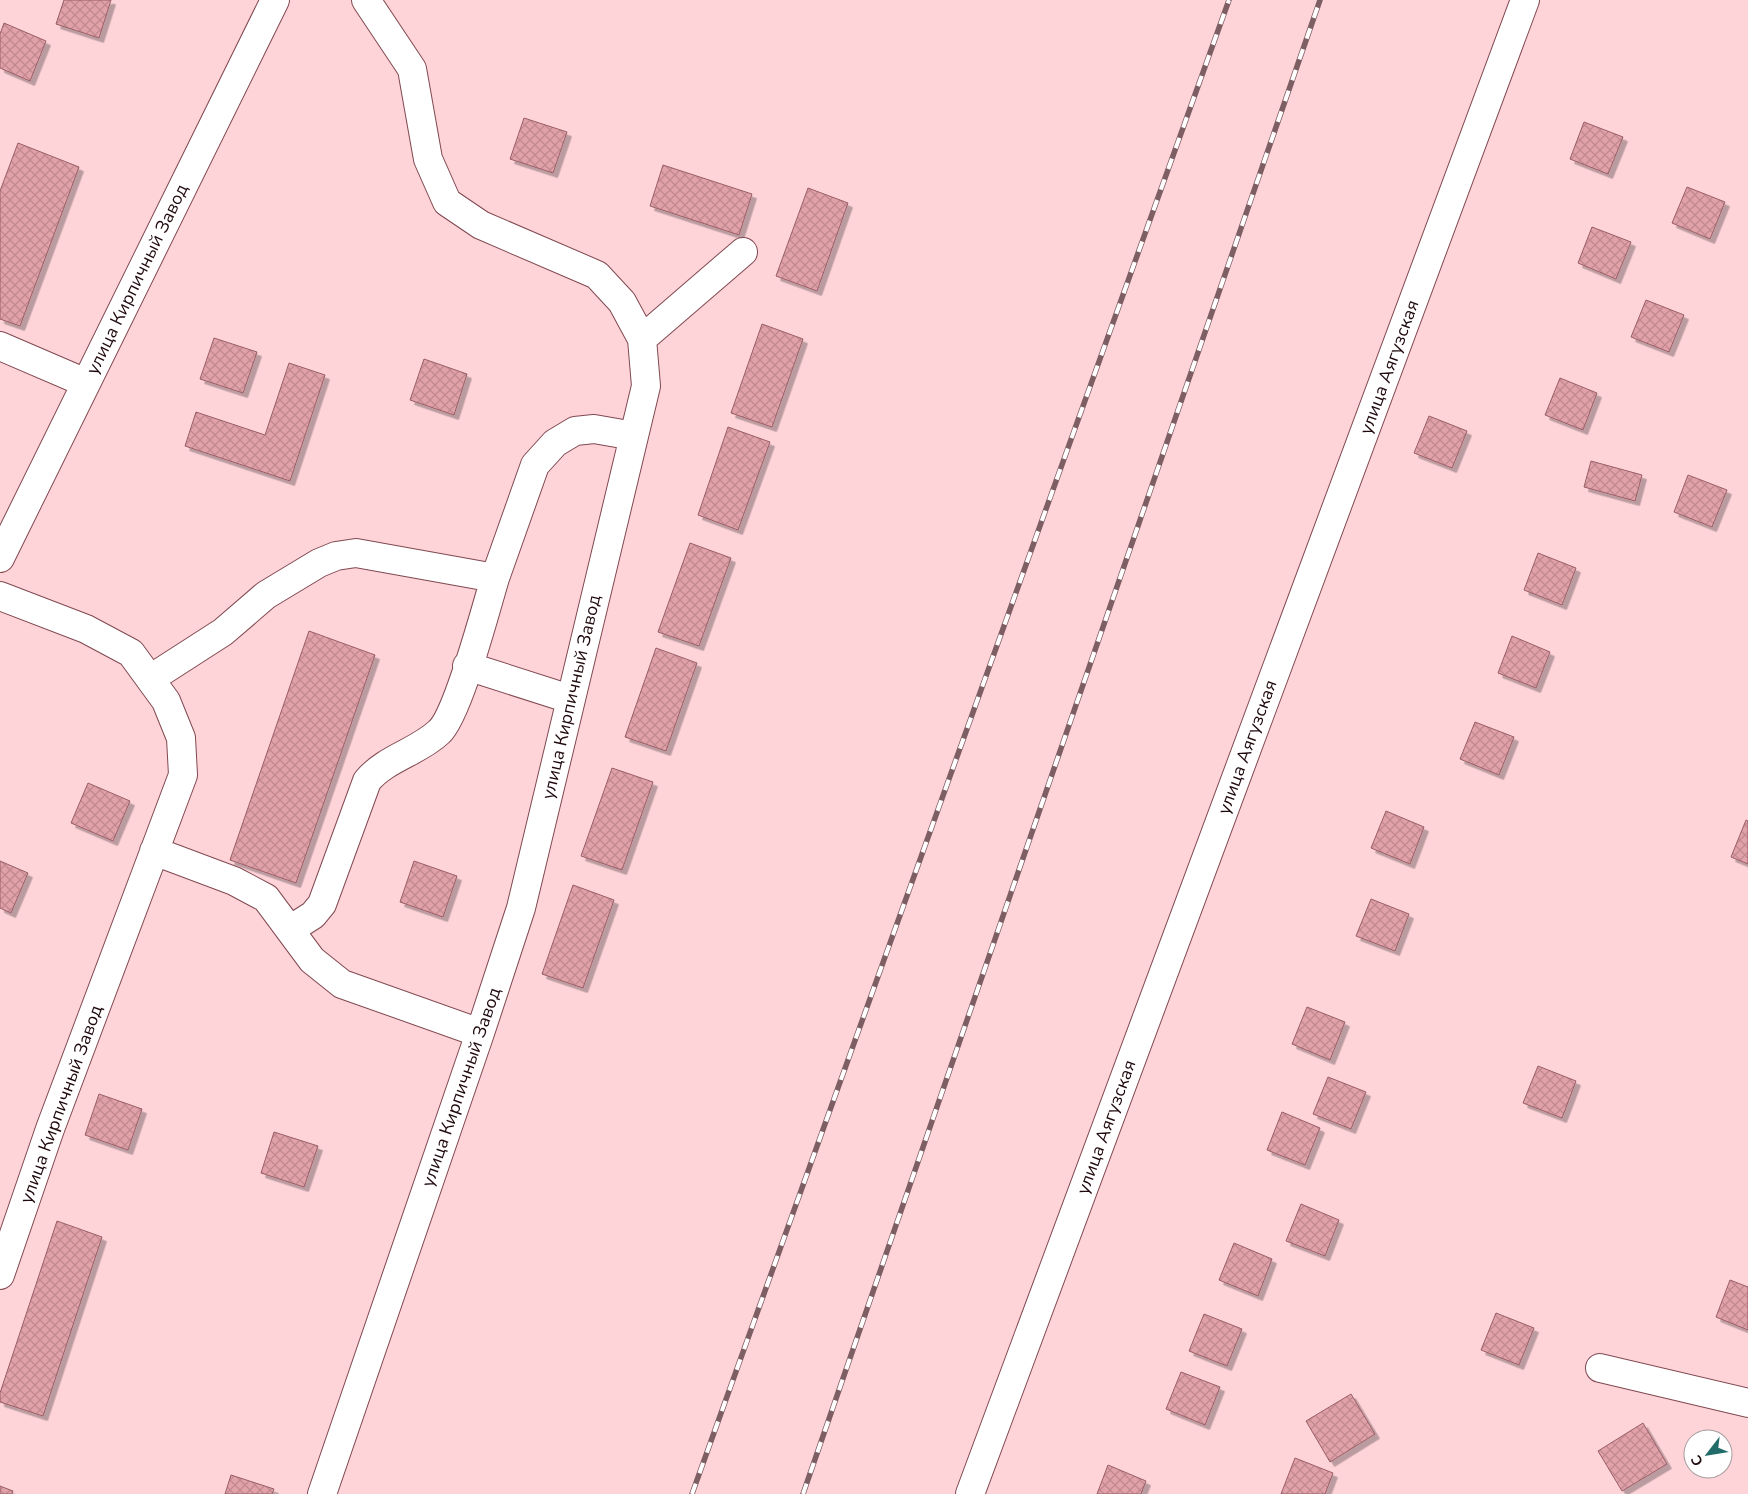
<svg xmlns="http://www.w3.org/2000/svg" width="1748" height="1494" viewBox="0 0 1748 1494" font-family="'Nunito Sans',sans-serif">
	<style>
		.building { fill: url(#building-cross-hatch); stroke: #995e66; filter: url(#shadow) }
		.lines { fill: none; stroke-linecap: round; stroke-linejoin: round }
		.minor-casing { stroke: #814951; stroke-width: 30 }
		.minor { stroke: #fff; stroke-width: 28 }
		.rail-casing { stroke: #7d5e63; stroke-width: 5.5 }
		.rail { stroke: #fff; stroke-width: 4; stroke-dasharray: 11; stroke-linecap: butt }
		.labels { text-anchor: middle; stroke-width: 5; stroke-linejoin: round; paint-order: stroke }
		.street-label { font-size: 18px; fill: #1f090d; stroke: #fff }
	</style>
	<defs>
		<pattern id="building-cross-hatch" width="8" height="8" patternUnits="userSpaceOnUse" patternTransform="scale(1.25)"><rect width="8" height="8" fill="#e1a1a8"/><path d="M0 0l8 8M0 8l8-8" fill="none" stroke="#c1898f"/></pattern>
		<filter id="shadow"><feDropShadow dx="4.5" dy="4.5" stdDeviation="0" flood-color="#0004"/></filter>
	</defs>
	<rect width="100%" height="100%" fill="#fed4d9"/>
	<!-- building -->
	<path class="building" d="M64 0H111L99 38 56 24Z
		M4 23 46 41 30 81 0 68V34Z
		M524 118 567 132 553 173 510 159Z
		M1584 122 1623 137 1608 174 1570 159Z
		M18 143 79 167 20 326 0 319V191Z
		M663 165 752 194 739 235 650 206Z
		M1687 187 1725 202 1710 239 1672 223Z
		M808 188 848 203 817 291 776 276Z
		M1592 227 1631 242 1616 279 1578 263Z
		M1646 300 1684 315 1669 352 1631 337Z
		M762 324 803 339 772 427 731 413Z
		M214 338 257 352 243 393 200 379Z
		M424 359 467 374 454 415 410 400Z
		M289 363 325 375 290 481 185 446 196 412 265 435Z
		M1560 378 1597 393 1583 430 1545 415Z
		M1429 416 1467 431 1452 468 1414 453Z
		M728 427 770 442 738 530 698 515Z
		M1591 461 1642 475 1635 501 1584 487Z
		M1688 475 1727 490 1712 527 1674 512Z
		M690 543 731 558 699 646 658 632Z
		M1538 553 1576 568 1562 605 1524 590Z
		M309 631 375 655 296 883 230 860Z
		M1512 636 1550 652 1536 688 1498 673Z
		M656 648 697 663 666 751 625 737Z
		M1475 722 1514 737 1499 775 1460 759Z
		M612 768 653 782 622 870 581 856Z
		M88 783 130 801 113 841 71 823Z
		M1386 811 1424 827 1410 864 1371 848Z
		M1746 820 1748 821V864L1731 857Z
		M0 861 28 873 11 913 0 908Z
		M414 861 457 876 443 917 400 902Z
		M573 885 614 900 583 988 542 974Z
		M1371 899 1409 914 1395 951 1356 936Z
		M1307 1007 1345 1022 1330 1060 1292 1044Z
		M1538 1066 1576 1081 1562 1118 1523 1103Z
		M1328 1077 1366 1092 1351 1129 1313 1114Z
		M99 1094 142 1109 128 1150 85 1135Z
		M1282 1112 1320 1128 1305 1165 1267 1150Z
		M274 1132 318 1146 304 1187 261 1173Z
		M1301 1204 1339 1220 1325 1256 1286 1241Z
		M57 1221 102 1237 43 1416 0 1402V1393Z
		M1234 1243 1272 1259 1258 1296 1219 1280Z
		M1730 1280 1748 1287V1330L1716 1317Z
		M1496 1313 1534 1328 1519 1365 1481 1350Z
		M1204 1314 1242 1329 1227 1366 1189 1351Z
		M1181 1372 1220 1387 1205 1425 1166 1409Z
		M1351 1394 1375 1434 1330 1462 1306 1421Z
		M1643 1423 1667 1464 1622 1491 1598 1451Z
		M1295 1458 1333 1473 1325 1494H1281Z
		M1108 1465 1146 1481 1141 1494H1097Z
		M231 1475 274 1489 272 1494H225Z
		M0 1486 13 1491 12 1494H0Z"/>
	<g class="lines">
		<!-- minor casing -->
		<g class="minor-casing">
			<path id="minor" d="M642 339 743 252
				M0 346 86 383
				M0 558 275 0
				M0 596 86 629 131 653 166 701 181 738 183 775 50 1129 0 1275
				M467 666 570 699
				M150 679 223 632 266 595 319 563 336 556 356 553 495 578 535 465 555 443 575 431 594 429 634 436
				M154 851 234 881 266 898 312 960 342 984 480 1033
				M291 929 313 915 322 904 367 781C386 758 418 752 439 732 458 715 486 608 495 578
				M1600 1368 1748 1403
				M322 1494 480 1033 521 908 646 386 642 339 622 302 597 275 481 225 447 202 428 159 412 69 366 0
				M970 1494 1525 0"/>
		</g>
		<!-- minor -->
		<use href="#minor" class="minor"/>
		<!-- rail casing -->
		<g class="rail-casing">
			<path id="rail" d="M692 1494 1229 0
				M803 1494 1320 0"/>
		</g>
		<!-- rail -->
		<use href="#rail" class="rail"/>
	</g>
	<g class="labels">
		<!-- street labels -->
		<g class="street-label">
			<text transform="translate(137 279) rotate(-64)" y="6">улица Кирпичный Завод</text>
			<text transform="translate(1389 367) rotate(-70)" y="6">улица Аягузская</text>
			<text transform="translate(571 697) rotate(-77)" y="6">улица Кирпичный Завод</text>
			<text transform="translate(1247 747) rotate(-70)" y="6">улица Аягузская</text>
			<text transform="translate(461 1087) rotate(-71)" y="6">улица Кирпичный Завод</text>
			<text transform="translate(61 1104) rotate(-70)" y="6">улица Кирпичный Завод</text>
			<text transform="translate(1106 1127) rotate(-70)" y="6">улица Аягузская</text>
		</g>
	</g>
	<!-- north arrow -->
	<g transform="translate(1708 1454) rotate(239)"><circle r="24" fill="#ffffff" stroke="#a59d9e"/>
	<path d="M0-4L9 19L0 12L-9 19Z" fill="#216c69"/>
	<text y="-8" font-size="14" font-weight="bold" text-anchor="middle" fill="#1f090d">С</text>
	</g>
</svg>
